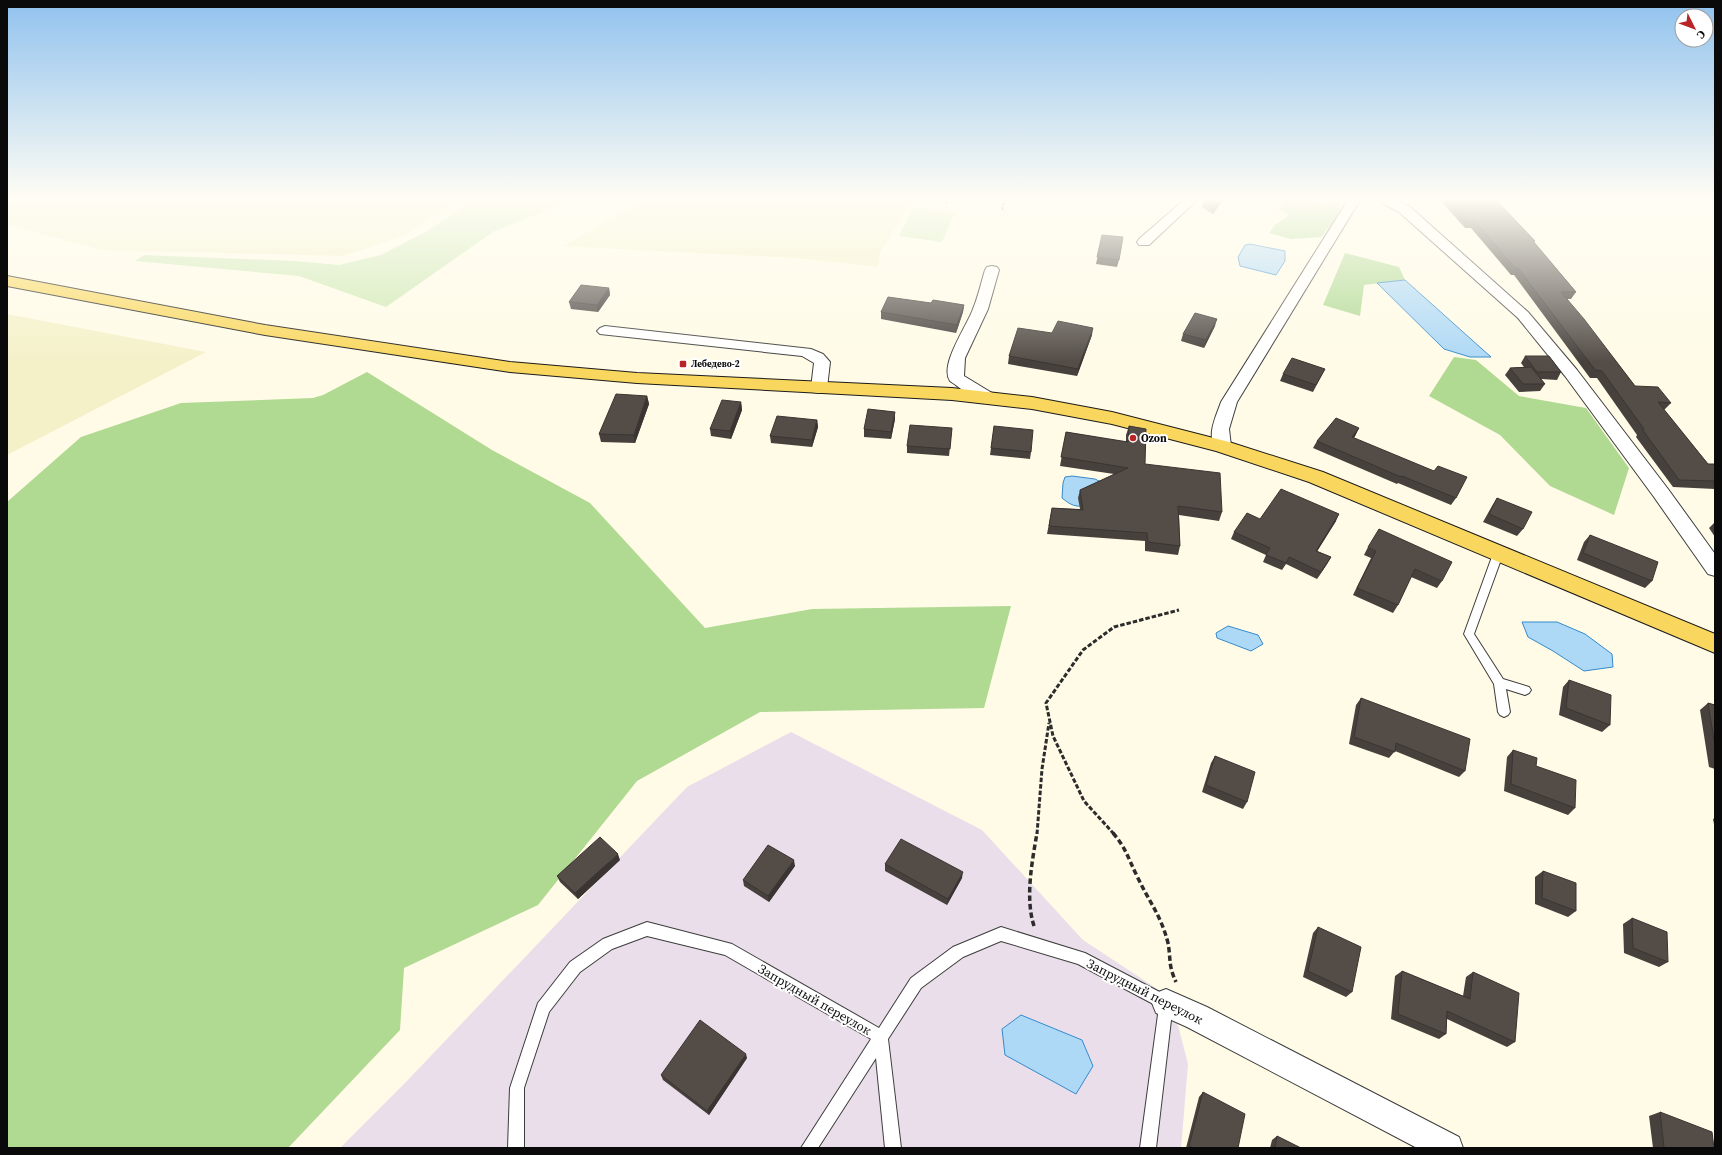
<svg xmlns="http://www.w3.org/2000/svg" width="1722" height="1155" viewBox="0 0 1722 1155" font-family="'Source Serif 4',serif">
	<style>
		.industrial { fill: #e9deea }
		.farmland { fill: #f4f1c9 }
		.green { fill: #cde8b2 }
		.forest { fill: #b0d992 }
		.water { fill: #add8f6; stroke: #348bcd }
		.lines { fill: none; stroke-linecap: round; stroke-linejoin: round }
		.service-casing { stroke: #3d3d3d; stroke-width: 2 }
		.minor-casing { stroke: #3d3d3d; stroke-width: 2 }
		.primary-casing { stroke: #1b1b1b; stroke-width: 2 }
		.path-far2 { stroke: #2c2c2c; stroke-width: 2; stroke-dasharray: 3 1.5; stroke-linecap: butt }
		.path-far1 { stroke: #2c2c2c; stroke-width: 3; stroke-dasharray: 4.5 2; stroke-linecap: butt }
		.path { stroke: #2c2c2c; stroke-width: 3.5; stroke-dasharray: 5.5 3; stroke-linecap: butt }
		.service { fill: #fff; fill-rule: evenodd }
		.minor { fill: #fff; fill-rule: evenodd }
		.primary { fill: #f9d75e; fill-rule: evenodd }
		.wall { fill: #47413d }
		.shaded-wall { fill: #3a3532 }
		.building { fill: #534c47; stroke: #3a3532 }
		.poi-dot { fill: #b92427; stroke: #fff; stroke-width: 1.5 }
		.labels { text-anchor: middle; stroke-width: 4; stroke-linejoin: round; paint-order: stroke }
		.far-poi-label { font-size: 9px; font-weight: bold; fill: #0a0a0a; stroke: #fff; text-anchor: start }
		.poi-label { font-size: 11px; font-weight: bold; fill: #0a0a0a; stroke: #fff; text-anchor: start }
		.near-street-label { font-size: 13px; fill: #0a0a0a; stroke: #fff }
	</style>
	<rect width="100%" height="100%" fill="#fffbe7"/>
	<!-- industrial -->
	<path class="industrial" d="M791 732 982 830 1083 940 1171 998 1188 1064 1181 1148H340L405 1083 687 787Z"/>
	<!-- farmland -->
	<path class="farmland" d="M7 200H458L405 235 343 256 102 250 7 225Z
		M645 200H914L880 252 878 267 794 258 563 246Z
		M7 314 206 352 7 455Z"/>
	<!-- green -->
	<path class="green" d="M473 200H571L493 232 386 307 299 276 135 261 144 255 295 261 339 265 381 255 429 230Z
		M913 207 955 213 942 242 899 236Z"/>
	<!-- forest -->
	<path class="forest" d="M1288 200H1307L1325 204 1339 200 1341 209 1334 221 1321 237 1291 239 1269 233 1275 225 1289 215 1278 209 1284 201Z
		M1345 253 1399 267 1405 280 1364 285 1360 316 1323 305Z
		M1454 357 1476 360 1519 396 1586 408 1629 468 1614 515 1550 486 1500 435 1429 396Z
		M367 372 492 450 590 503 705 628 812 609 1011 606 984 708 760 712 637 781 538 905 404 968 400 1030 288 1148H7V502L81 437 181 403 313 398 323 395Z"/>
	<!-- water -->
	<path class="water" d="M1250 244 1285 251V261L1276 275 1240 266 1238 257 1245 245Z
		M1405 280 1491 357H1470L1444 349 1377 283Z
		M1072 476 1095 479 1103 483 1081 506C1074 507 1068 503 1062 498L1063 483 1065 477Z
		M1522 622H1557L1585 634 1612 654 1613 667 1584 671 1553 651 1528 637Z
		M1228 626 1258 635 1263 644 1251 651 1217 638 1216 633Z
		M1021 1015 1082 1040 1093 1066 1076 1094 1005 1055 1002 1029Z"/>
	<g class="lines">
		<!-- service casing -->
		<g class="service-casing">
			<path id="service" d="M1498 550 1503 554 1474 634 1503 679 1529 687 1531 690 1529 693 1525 695 1506 689 1510 712 1508 715 1504 717 1500 715 1498 712 1494 684 1464 634 1493 554Z
				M647 922 732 944 879 1028 911 978 953 947 1001 927 1085 953 1171 998 1173 1003 1156 1148H1140L1159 1007 1078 964 1001 941 963 957 921 988 888 1039 901 1148H885L876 1058 818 1148H801L871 1039 725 955 647 936 612 949 580 972 549 1012 524 1088V1148H508L510 1088 538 1003 570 962 603 939Z"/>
		</g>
		<!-- minor casing -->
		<g class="minor-casing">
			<path id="minor" d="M1184 200H1197L1149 245H1139L1137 242 1139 239Z
				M1348 200H1360L1237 402 1229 429 1231 446 1228 450 1222 452 1216 450C1206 435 1216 417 1221 402Z
				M1381 200H1396L1409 206 1528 312 1577 370 1668 489 1715 554V576L1708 574 1654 497 1565 376 1518 318 1399 212 1382 203Z
				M992 266 997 267 999 270 988 309 965 358 964 376 992 393 994 397 992 401C978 404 962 389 950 381 939 365 967 326 973 309 978 297 981 283 985 270L987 267Z
				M605 326 811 349 823 354 830 362 827 388 825 392 819 393 813 392 811 388 814 363 802 356 600 334 597 331 600 328Z
				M1166 989 1207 1007 1459 1137 1463 1148H1417L1187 1027 1156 1013 1152 1003 1156 993Z"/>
		</g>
		<!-- primary casing -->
		<g class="primary-casing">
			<path id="primary" d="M7 276 265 325 510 362 637 373 952 388 1032 397 1112 412 1229 442 1323 472 1715 634V653L1309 482 1216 451 1112 424 1032 409 952 400 637 383 510 372 265 335 7 286Z"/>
		</g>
		<!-- path-far2 -->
		<path class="path-far2" d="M946 204 947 200
			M1002 210 1005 200"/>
		<!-- path-far1 -->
		<path class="path-far1" d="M1037 834 1042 769 1049 723
			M1114 834 1084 801 1053 736 1046 703 1083 650 1114 627 1179 610"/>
		<!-- path -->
		<path class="path" d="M1113 833C1126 848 1128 858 1137 876 1148 900 1161 915 1168 943 1171 959 1168 965 1176 982
			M1034 926C1025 898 1032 862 1037 833"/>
		<!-- service -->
		<use href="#service" class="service"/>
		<!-- minor -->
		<use href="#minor" class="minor"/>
		<!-- primary -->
		<use href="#primary" class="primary"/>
	</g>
	<!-- wall -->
	<path class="wall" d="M1204 200H1223L1213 214 1202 207Z
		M1440 200H1496L1535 241 1534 242 1576 292 1571 299H1567L1635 386 1671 403 1664 410 1708 464H1715V489L1673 487 1636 437 1637 435 1597 378H1590L1514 275H1511L1471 228H1465Z
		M1102 235 1119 260 1117 267 1096 264Z
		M609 288 610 295 598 312 571 309 569 302Z
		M931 303 964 305 963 312 956 333 881 319V312Z
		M1215 326 1204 348 1181 341 1183 334Z
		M1052 333 1092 335 1077 376 1008 364 1009 356Z
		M1525 356 1561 372 1557 380 1541 379 1545 384 1540 391 1519 392 1505 375 1510 368 1524 367 1521 363Z
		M1325 369 1313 392 1280 381 1283 374Z
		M647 396 649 404 635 443 601 442 599 434Z
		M741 402 742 410 731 439 711 436 710 429Z
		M895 419 891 439 864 437V429Z
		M817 420 818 427 812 447 771 443 770 436Z
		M994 426 1031 452 1030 459 990 455Z
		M1129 426 1145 464 1222 512 1219 521 1179 515 1180 546 1178 555 1145 551V541L1047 534 1052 508 1080 509 1078 498 1080 490 1114 474 1060 466 1066 432 1126 442V435Z
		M952 428 949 456 907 453V446Z
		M1359 428 1354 438 1456 498 1451 505 1398 483 1397 484 1313 448 1317 441Z
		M1497 498 1523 529 1517 536 1483 522 1492 506Z
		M1260 519 1336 521 1317 551 1331 557 1327 564 1317 579 1286 564 1282 570 1263 562 1266 555 1231 539 1234 532Z
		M1715 522V537L1709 528Z
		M1590 535 1652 581 1645 588 1577 560 1584 542Z
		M1368 547 1442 581 1437 588 1411 577 1398 605 1393 613 1353 595 1371 558 1364 555Z
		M1569 680 1610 725 1602 732 1559 715 1563 687Z
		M1361 698 1465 771 1459 777 1395 751 1389 758 1349 744 1356 705Z
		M1708 703 1715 705V769L1709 767 1700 710Z
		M1513 750 1536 766 1575 808 1568 815 1504 791 1507 757Z
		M1215 756 1247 802 1243 809 1202 792 1211 763Z
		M1715 818V829L1713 819Z
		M620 860 578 899 560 882 557 876Z
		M885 864 962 878 947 905 885 871Z
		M795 866 769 902 744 886 743 880Z
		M1543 871 1576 911 1568 917 1535 904V877Z
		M1632 918 1668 962 1659 967 1624 953 1623 924Z
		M1318 927 1352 992 1346 997 1303 977 1313 933Z
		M1402 971 1463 996 1466 977 1473 972 1515 1042 1507 1047 1447 1019 1446 1034 1439 1039 1391 1019 1395 976Z
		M747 1058 709 1115 663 1080 661 1075Z
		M1203 1092 1238 1148H1186L1199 1097Z
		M1660 1112 1714 1148H1653L1649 1116Z
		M1277 1136 1301 1148H1270L1272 1140Z"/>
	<!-- shaded-wall -->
	<path class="shaded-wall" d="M1220 200H1223L1213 214 1215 207Z
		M609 288 610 295 598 312 597 305Z
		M964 305 963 312 956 333 957 325Z
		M1217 319 1215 326 1204 348 1206 340Z
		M1093 328 1092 335 1077 376 1078 369Z
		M647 396 649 404 635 443 634 435Z
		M741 402 742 410 731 439 730 431Z
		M895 412V419L891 439V432Z
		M817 420 818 427 812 447V440Z
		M1359 428 1355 436 1348 444 1352 437Z
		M1339 514 1336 521 1313 558 1316 551Z
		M1331 557 1327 564 1317 579 1321 572Z
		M618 854 620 860 578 899 575 893Z
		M794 860 795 866 769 902 768 896Z
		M963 872 962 878 947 905 948 899Z
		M746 1054 747 1058 709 1115 707 1111Z"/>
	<!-- building -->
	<path class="building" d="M1204 200H1220L1215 207Z
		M1450 200H1496L1535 241H1533L1576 292H1561L1584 319 1635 386 1658 387 1671 403 1658 402 1708 464H1715V481L1679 480 1642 429H1644L1602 371 1595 370 1518 268H1515L1475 221H1468Z
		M1102 235 1123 237 1119 260 1097 257Z
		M581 285 609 288 597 305 569 302Z
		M888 297 931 303 933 300 964 305 957 325 881 312Z
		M1195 313 1217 319 1206 340 1183 334Z
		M1058 321 1093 328 1078 369 1009 356 1018 328 1052 333Z
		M1525 356H1549L1561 372H1537Z
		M1292 358 1325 369 1316 385 1283 374Z
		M1531 367 1545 384H1523L1510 368Z
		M616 394 647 396 634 435 599 434Z
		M722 400 741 402 730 431 710 429Z
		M868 409 895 412 891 432 864 429Z
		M777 416 817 420 812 440 770 436Z
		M1336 418 1359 428 1352 437 1434 471 1438 466 1467 477 1456 498 1402 476 1401 477 1317 441Z
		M910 425 952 428 950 449 907 446Z
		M994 426 1033 430 1031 452 991 448Z
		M1129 426 1146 429 1145 464 1220 473 1222 512 1178 506 1180 546 1148 542 1147 533 1049 526 1052 508 1083 510 1080 490 1128 468 1061 457 1066 432 1128 442Z
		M1281 489 1339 514 1316 551 1331 557 1321 572 1289 557 1286 563 1266 555 1270 548 1234 532 1247 513 1260 519Z
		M1497 498 1532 512 1523 529 1489 514Z
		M1379 529 1452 562 1442 581 1415 569 1398 605 1357 588 1376 551 1368 547Z
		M1590 535 1658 562 1652 581 1583 553Z
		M1569 680 1611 695 1610 725 1566 708Z
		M1361 698 1470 739 1465 771 1396 743 1395 752 1354 737Z
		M1708 703 1715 705V746Z
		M1513 750 1537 758 1536 766 1576 780 1575 808 1511 784Z
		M1215 756 1255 772 1247 802 1206 785Z
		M600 837 618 854 575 893 557 876Z
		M901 839 963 872 948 899 885 864Z
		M768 845 794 860 768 896 743 880Z
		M1543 871 1576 883V911L1542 898Z
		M1632 918 1667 932 1668 962 1633 948Z
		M1318 927 1361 947 1352 992 1308 971Z
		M1402 971 1470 999 1473 972 1519 993 1515 1042 1447 1011 1446 1034 1398 1014Z
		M700 1020 746 1054 707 1111 661 1075Z
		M1203 1092 1245 1114 1238 1148H1193L1189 1146Z
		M1660 1112 1712 1132 1714 1148H1664Z
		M1277 1136 1301 1148H1275Z"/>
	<!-- sky -->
	<linearGradient id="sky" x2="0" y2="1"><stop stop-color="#90c2ee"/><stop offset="0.55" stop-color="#fffdf4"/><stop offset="1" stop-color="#fffdf4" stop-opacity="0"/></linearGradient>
	<rect width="1722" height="362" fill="url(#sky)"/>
	<!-- markers -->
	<g class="poi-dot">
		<rect x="679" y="360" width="8" height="8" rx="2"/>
		<circle cx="1133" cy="438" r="4"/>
	</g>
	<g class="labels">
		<!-- far-poi labels -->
		<g class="far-poi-label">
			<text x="691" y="367">Лебедево-2</text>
		</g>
		<!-- poi labels -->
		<g class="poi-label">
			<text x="1141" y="442">Ozon</text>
		</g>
		<!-- near-street labels -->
		<g class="near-street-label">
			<text transform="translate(1145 991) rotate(27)" y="5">Запрудный переулок</text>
			<text transform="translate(815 999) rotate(30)" y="5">Запрудный переулок</text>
		</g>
	</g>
	<!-- border -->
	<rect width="1722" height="1155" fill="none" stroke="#0a0a0a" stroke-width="16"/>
	<!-- north arrow -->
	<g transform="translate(1694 28) rotate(132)"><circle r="19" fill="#ffffff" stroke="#9d9d9d"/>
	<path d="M0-3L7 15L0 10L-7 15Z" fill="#b92427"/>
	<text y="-6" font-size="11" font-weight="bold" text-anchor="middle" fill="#0a0a0a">С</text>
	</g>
</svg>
